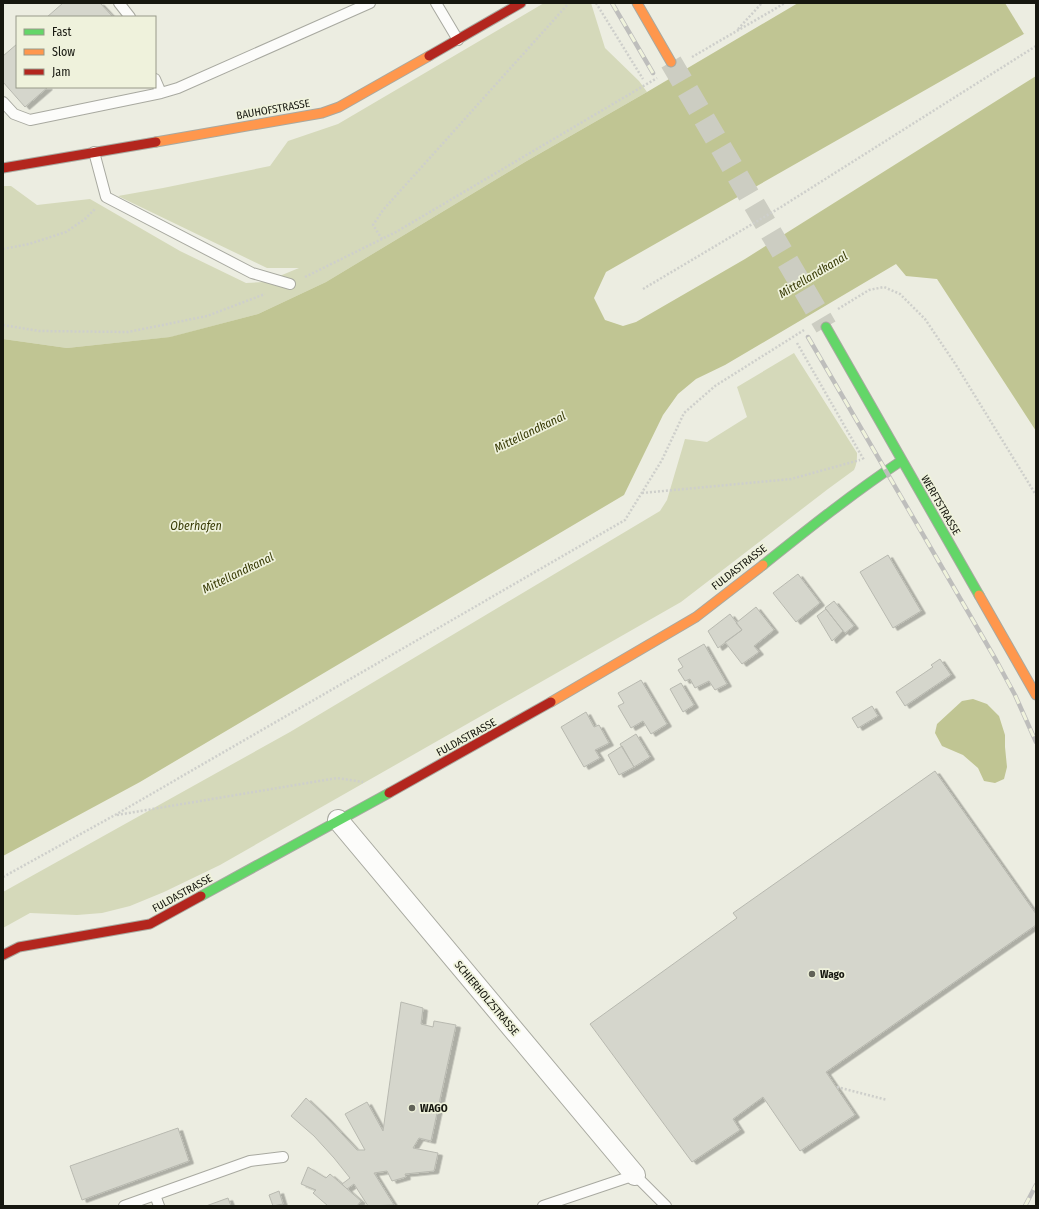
<svg xmlns="http://www.w3.org/2000/svg" width="1039" height="1209" viewBox="0 0 1039 1209" font-family="'Fira Sans Condensed',sans-serif">
	<style>
		.green { fill: #d5d9ba }
		.water { fill: #c0c593 }
		.pier { fill: #ecede1 }
		.building { fill: #d5d6cc; stroke: #b8b9b0; filter: url(#shadow) }
		.lines { fill: none; stroke-linecap: round; stroke-linejoin: round }
		.secondary-tunnel { stroke: #cccdc2; stroke-width: 22; stroke-dasharray: 22 11; stroke-linecap: butt }
		.lane-casing { stroke: #a8a9a0; stroke-width: 12 }
		.street-casing { stroke: #a8a9a0; stroke-width: 22 }
		.fast-casing { stroke: #a8a9a0; stroke-width: 11 }
		.slow-casing { stroke: #a8a9a0; stroke-width: 11 }
		.jam-casing { stroke: #a8a9a0; stroke-width: 11 }
		.path { stroke: #cecfcb; stroke-width: 2.5; stroke-dasharray: 2 2; stroke-linecap: butt }
		.lane { stroke: #fcfcfa; stroke-width: 10 }
		.street { stroke: #fcfcfa; stroke-width: 20 }
		.fast { stroke: #63d668; stroke-width: 9 }
		.slow { stroke: #ff974d; stroke-width: 9 }
		.jam { stroke: #b3261e; stroke-width: 9 }
		.rail-casing { stroke: #bebebc; stroke-width: 4.5 }
		.rail { stroke: #eff2dc; stroke-width: 3; stroke-dasharray: 9; stroke-linecap: butt }
		.poi-dot { fill: #616258; stroke: #eff2dc; stroke-width: 1.5 }
		.labels { text-anchor: middle; stroke-width: 3.5; stroke-linejoin: round; paint-order: stroke }
		.street-label { font-size: 11px; fill: #16170f; stroke: #eff2dc }
		.poi-label { font-size: 11px; font-weight: bold; fill: #16170f; stroke: #eff2dc; text-anchor: start }
		.water-label { font-size: 12px; font-style: italic; fill: #393c07; stroke: #eff2dc }
	</style>
	<defs>
		<filter id="shadow"><feDropShadow dx="4.5" dy="2.5" stdDeviation="0" flood-color="#0004"/></filter>
	</defs>
	<rect width="100%" height="100%" fill="#ecede1"/>
	<!-- green -->
	<path class="green" d="M544 3H591L605 48 639 81 647 92 525 162 326 282 258 314 171 337 67 348 3 339V186H11L37 205 90 199 180 251 246 283 265 282 299 268H267L118 196 163 188 270 166 288 141 338 124Z
		M794 353 857 453C857 459 857 464 854 470L828 489 681 602 220 865 164 892 130 906 102 913 77 915 30 913 3 928V892L290 732 660 511 667 500 685 439 707 442 747 417 737 387Z"/>
	<!-- water -->
	<path class="water" d="M798 3H1036V27L606 272 594 298 605 320 623 326 636 322 745 259 1036 76V431L937 279 906 276 896 264 725 365 696 379 678 394 663 415 624 495 140 782 3 856V339L67 348 170 337 258 314 326 282 525 162 647 92Z
		M973 699 987 704 999 716 1005 735V747L1007 767 1004 779 995 783 984 781 978 768 963 755 942 746 935 733 937 724 962 701Z"/>
	<!-- pier -->
	<path class="pier" d="M1005 3H1036V29L1030 33 1024 34Z"/>
	<!-- building -->
	<path class="building" d="M63 3H100L113 17H47Z
		M17 44V87H48L25 107 3 82V56Z
		M888 555 921 611 893 628 860 572Z
		M798 574 820 603 796 622 773 593Z
		M834 601 854 626 845 633 825 608Z
		M756 607 774 630 754 646 759 652 742 664 725 642 742 630 736 623Z
		M826 609 843 631 832 641 817 616Z
		M730 614 742 630 718 648 708 631Z
		M704 644 727 684 715 690 709 681 695 688 690 679 685 681 678 670 683 667 678 659Z
		M940 659 951 675 905 706 896 692 933 667 931 665Z
		M641 680 667 724 651 734 643 721 631 728 618 706 624 703 618 693Z
		M681 683 694 705 683 712 670 689Z
		M872 706 878 716 858 728 852 718Z
		M586 712 594 727 599 725 609 743 595 750 600 758 584 767 561 727Z
		M636 734 650 757 634 767 620 744Z
		M622 746 634 767 619 775 608 755Z
		M935 771 1036 914V925L826 1072 855 1115 800 1151 763 1097 733 1119 740 1130 692 1162 590 1024 737 918 733 913Z
		M401 1002 423 1008 421 1024 433 1027 434 1021 456 1025 431 1141 419 1138 413 1148 438 1153 434 1171 405 1174 406 1177 392 1181 387 1171 374 1173 394 1205 368 1206 354 1184 347 1189 342 1184 350 1178 334 1158 314 1136 291 1116 306 1098 326 1117 357 1150H365L345 1114 367 1102 383 1131Z
		M178 1128 189 1161 82 1200 70 1166Z
		M308 1167 326 1178 330 1174 361 1201 357 1206H328L313 1193 316 1190 301 1184Z
		M279 1191 283 1204 273 1206 269 1195Z
		M228 1198 231 1206H206Z"/>
	<g class="lines">
		<!-- secondary-tunnel -->
		<path class="secondary-tunnel" d="M671 62 826 327"/>
		<!-- lane casing -->
		<g class="lane-casing">
			<path id="lane" d="M119 3 130 17
				M436 3 458 40
				M155 79 161 93
				M3 102 14 114 30 120 161 93 178 88 370 3
				M94 152 106 197 252 273 290 284
				M155 1195 159 1206
				M124 1206 250 1161 283 1157
				M543 1206 635 1175 666 1206"/>
		</g>
		<!-- street casing -->
		<g class="street-casing">
			<path id="street" d="M338 820 635 1175"/>
		</g>
		<!-- fast casing -->
		<g class="fast-casing">
			<path id="fast" d="M826 327 979 595
				M763 565C808 529 853 493 901 461
				M201 896 389 793"/>
		</g>
		<!-- slow casing -->
		<g class="slow-casing">
			<path id="slow" d="M637 3 671 62
				M156 142 322 113 339 107 429 56
				M979 595 1036 695
				M551 702 696 617 763 565"/>
		</g>
		<!-- jam casing -->
		<g class="jam-casing">
			<path id="jam" d="M429 56 521 3
				M3 168 156 142
				M389 793 551 702
				M3 955 19 947 150 924 201 896"/>
		</g>
		<!-- path -->
		<path class="path" d="M596 3 643 79
			M738 29 762 3
			M692 57 785 3
			M382 239 373 225 383 210 569 3
			M3 249 29 244 66 232 85 219 96 208
			M305 277 396 232 657 78
			M643 289 781 207 1036 46
			M838 309 869 290 884 287 900 294 925 319 956 365 1036 495
			M3 325 39 331 128 332 207 316 265 294
			M797 343 864 460
			M642 493 791 479 860 460
			M117 815 337 778 363 782
			M3 877 115 815 625 520 662 460 684 413 715 386 804 330
			M837 1087 887 1100"/>
		<!-- lane -->
		<use href="#lane" class="lane"/>
		<!-- street -->
		<use href="#street" class="street"/>
		<!-- fast -->
		<use href="#fast" class="fast"/>
		<!-- slow -->
		<use href="#slow" class="slow"/>
		<!-- jam -->
		<use href="#jam" class="jam"/>
		<!-- rail casing -->
		<g class="rail-casing">
			<path id="rail" d="M612 3 653 73
				M808 337 996 660 1015 695 1036 742
				M1025 1206 1036 1185"/>
		</g>
		<!-- rail -->
		<use href="#rail" class="rail"/>
	</g>
	<!-- markers -->
	<g class="poi-dot">
		<circle cx="812" cy="974" r="4"/>
		<circle cx="412" cy="1108" r="4"/>
	</g>
	<g class="labels">
		<!-- street labels -->
		<g class="street-label">
			<text transform="translate(273 109) rotate(-10)" y="4">BAUHOFSTRASSE</text>
			<text transform="translate(941 505) rotate(60)" y="4">WERFTSTRASSE</text>
			<text transform="translate(739 567) rotate(-38)" y="4">FULDASTRASSE</text>
			<text transform="translate(466 737) rotate(-29)" y="4">FULDASTRASSE</text>
			<text transform="translate(182 893) rotate(-29)" y="4">FULDASTRASSE</text>
			<text transform="translate(487 998) rotate(50)" y="4">SCHIERHOLZSTRASSE</text>
		</g>
		<!-- poi labels -->
		<g class="poi-label">
			<text x="820" y="978">Wago</text>
			<text x="420" y="1112">WAGO</text>
		</g>
		<!-- water labels -->
		<g class="water-label">
			<text transform="translate(813 275) rotate(-31)" y="4">Mittellandkanal</text>
			<text transform="translate(530 432) rotate(-26)" y="4">Mittellandkanal</text>
			<text x="196" y="530">Oberhafen</text>
			<text transform="translate(238 573) rotate(-26)" y="4">Mittellandkanal</text>
		</g>
	</g>
	<!-- border -->
	<rect width="1039" height="1209" fill="none" stroke="#16170f" stroke-width="8"/>
	<!-- legend -->
	<rect x="16" y="16" width="140" height="72" fill="#eff2dc" stroke="#989a8a"/>
	<rect x="24" y="29" width="20" height="6" fill="#63d668" stroke="#989a8a"/>
	<text x="52" y="36" font-size="12" fill="#16170f">Fast</text>
	<rect x="24" y="49" width="20" height="6" fill="#ff974d" stroke="#989a8a"/>
	<text x="52" y="56" font-size="12" fill="#16170f">Slow</text>
	<rect x="24" y="69" width="20" height="6" fill="#b3261e" stroke="#989a8a"/>
	<text x="52" y="76" font-size="12" fill="#16170f">Jam</text>
</svg>
